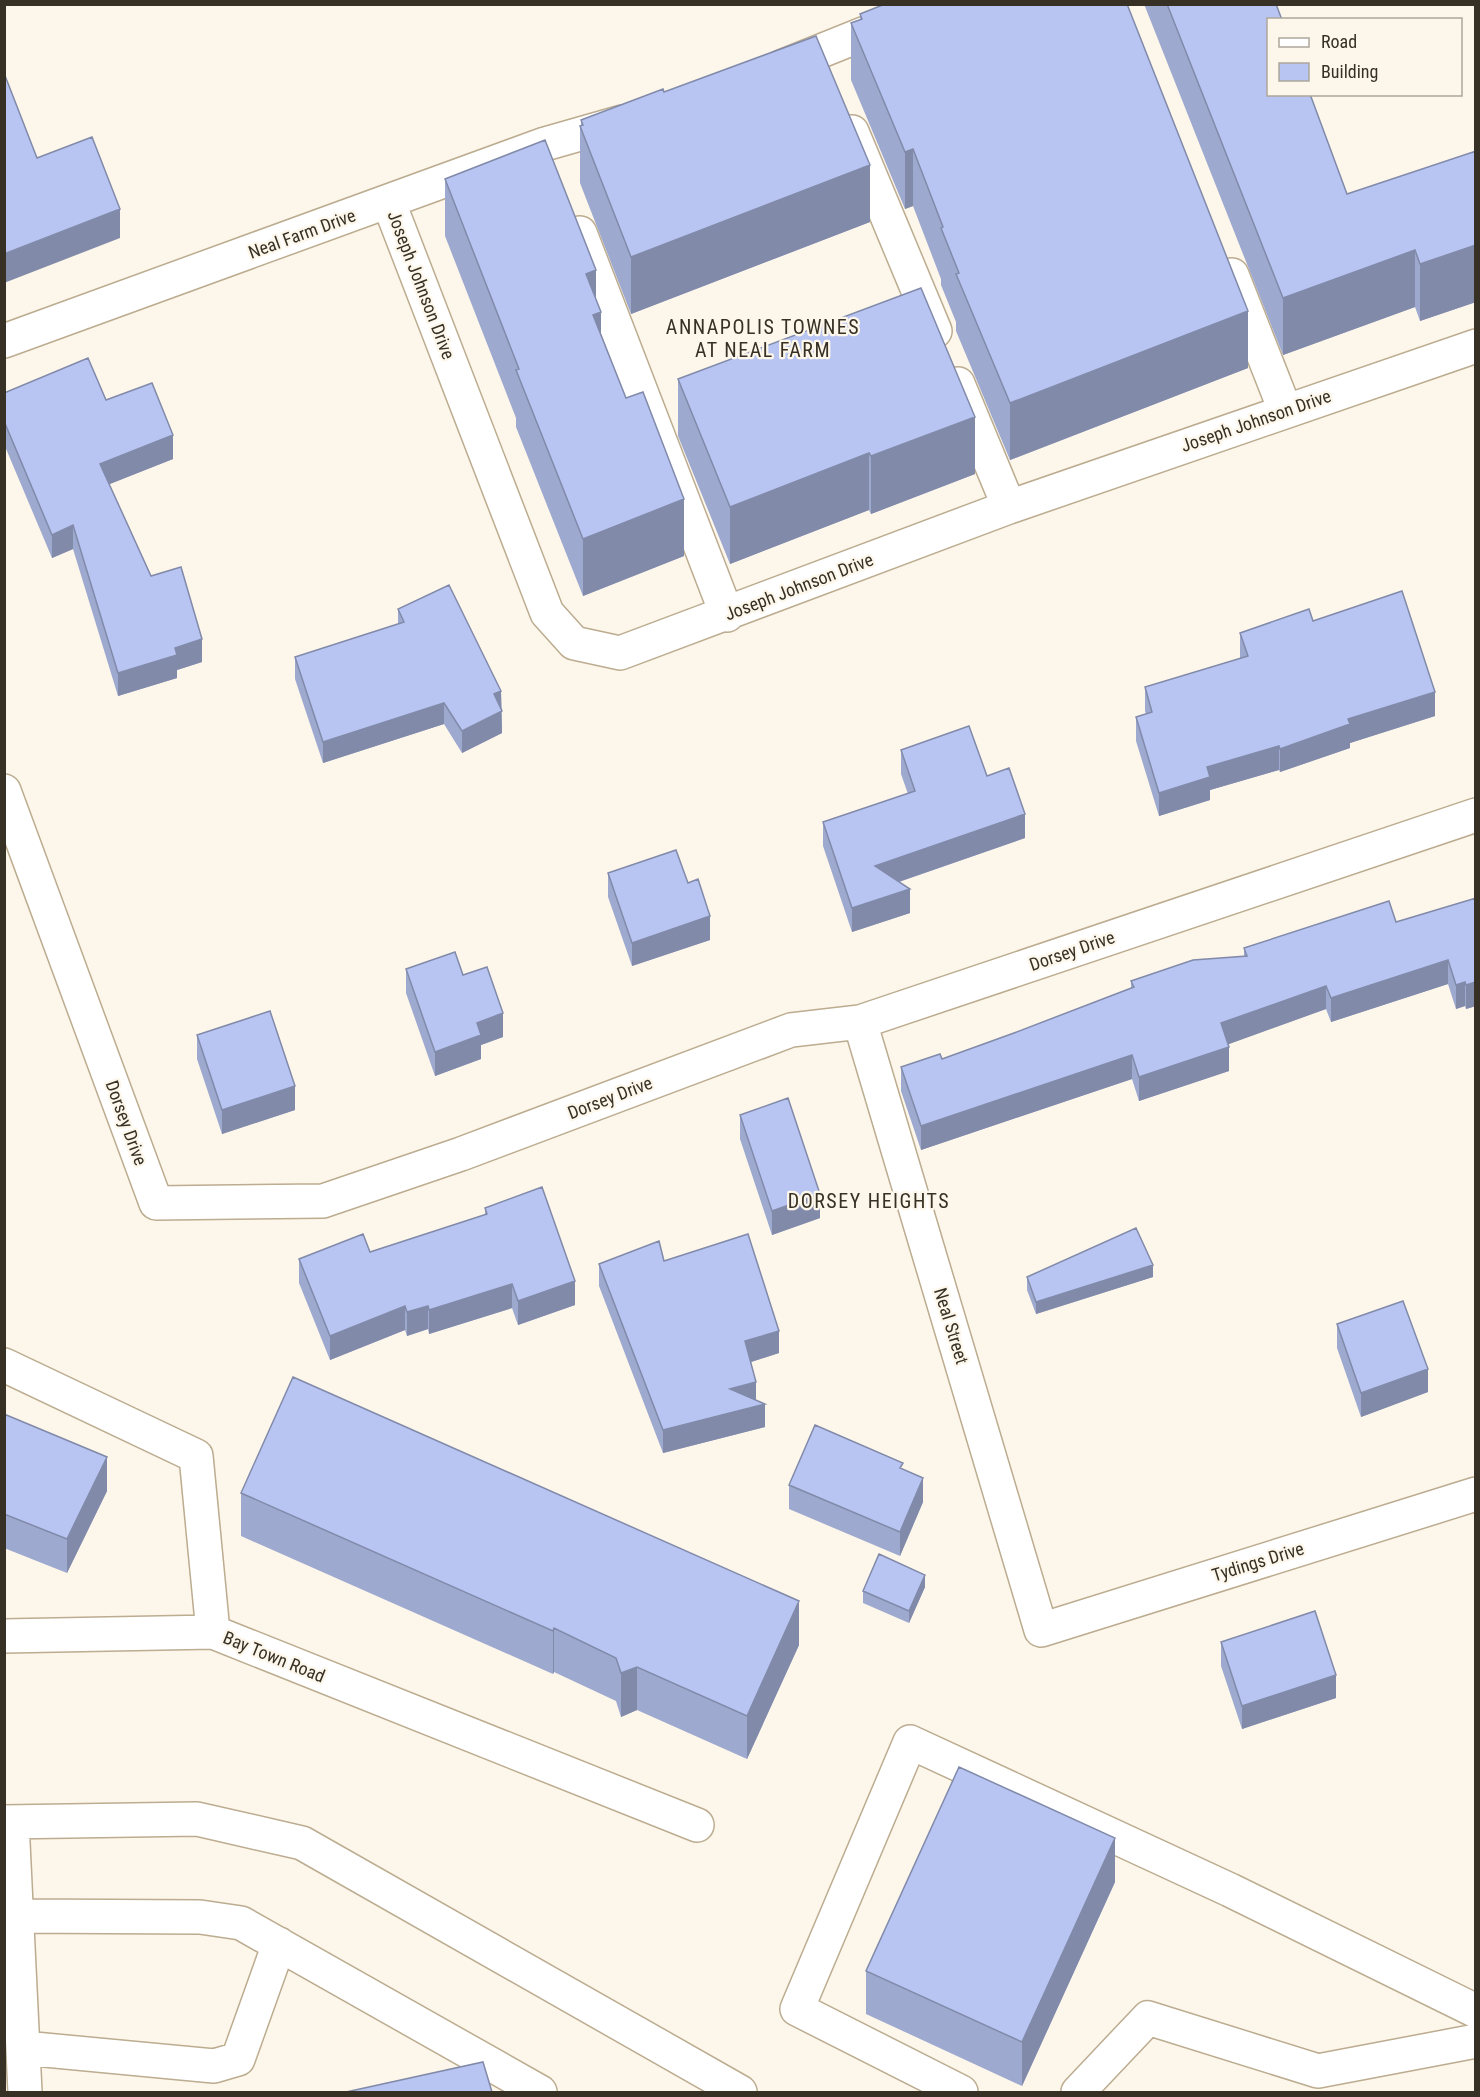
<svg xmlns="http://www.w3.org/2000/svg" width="1480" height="2097" viewBox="0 0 1480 2097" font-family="'Roboto Condensed',sans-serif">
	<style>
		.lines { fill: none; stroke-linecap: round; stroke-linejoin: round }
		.minor-casing { stroke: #bcac90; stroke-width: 36 }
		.minor { stroke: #fff; stroke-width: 33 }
		.wall { fill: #9ea9d0 }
		.shaded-wall { fill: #818aa9 }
		.building { fill: #b8c5f2; stroke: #818aa9; stroke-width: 1.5 }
		.labels { text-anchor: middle; stroke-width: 4.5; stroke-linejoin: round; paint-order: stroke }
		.street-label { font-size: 18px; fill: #363025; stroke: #fdf6ea }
		.neighbourhood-label { font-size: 20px; letter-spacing: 1.5px; fill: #363025; stroke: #fdf6ea }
	</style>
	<rect width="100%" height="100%" fill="#fdf6ea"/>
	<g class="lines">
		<!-- minor casing -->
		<g class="minor-casing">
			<path id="minor" d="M781 67 938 4
				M852 132 935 331
				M389 203 547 613 574 643 620 653 1009 507 1476 346
				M580 233 727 615
				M1232 275 1285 410
				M4 341 545 144 622 122
				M958 384 1009 507
				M4 791 156 1203 323 1201 461 1154 791 1030 860 1022 1476 815
				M860 1022 1041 1630 1476 1494
				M4 1365 196 1456 213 1632 697 1825
				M4 1636 213 1632
				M4 1822 197 1819 302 1843 740 2092
				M12 1822 25 2092
				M17 1916 200 1917 241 1923 540 2092
				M24 2048 214 2066 238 2059 279 1944
				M961 2092 797 2009 910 1742 1230 1890 1476 2011
				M1078 2092 1148 2018 1318 2071 1476 2041"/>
		</g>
		<!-- minor -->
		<use href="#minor" class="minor"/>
	</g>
	<!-- wall -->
	<path class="wall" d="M1144 4H1276L1347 194 1476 151V302L1420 321 1415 307 1283 355Z
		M860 14 1248 368 1010 460 956 331V322L941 285V279L913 206 905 209 851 80V23L860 20Z
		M664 92 870 222 631 314 580 183V126L581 125V120Z
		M445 179 596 300 601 334 684 556 583 596 516 427V418L445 236Z
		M678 379 975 474 871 514 869 510 730 564 678 436Z
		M4 393 106 400 173 459 109 484 151 576 202 662 177 670V678L118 696 73 549 52 558 4 444Z
		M398 609 501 691 502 733 462 753 444 724 323 763 295 679V657L398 624Z
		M1313 621 1435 716 1350 743V748L1280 772 1279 770 1210 790V800L1159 816 1136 741V717L1146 714 1145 711V687L1240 659V633Z
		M901 750 987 776 1025 838 899 882 910 913 852 932 823 846V822L908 794 901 774Z
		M608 873 688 883 710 940 632 966 608 897Z
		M1476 898V1006L1466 1009 1465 1006 1456 1009 1448 984 1331 1022 1326 1009 1228 1044 1229 1071 1139 1101 1132 1079 921 1150 901 1091V1067L942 1059 1014 1033 1131 988V981L1244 956V948L1396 922Z
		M406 969 463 975 503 1037 481 1045V1059L435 1076 406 993Z
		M197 1035 295 1110 222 1134 197 1059Z
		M740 1115 820 1218 772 1235 740 1139Z
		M485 1208 575 1305 518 1325 512 1308 429 1334 428 1329 407 1336 405 1330 330 1360 299 1283V1259L370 1252 485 1215Z
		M664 1261 779 1353 751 1362 756 1401 765 1427 663 1453 599 1286V1264Z
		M1027 1277H1153L1036 1314 1027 1290Z
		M1337 1324 1428 1392 1361 1417 1337 1348Z
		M4 1414 107 1491 67 1573 4 1548Z
		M903 1469 923 1502 900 1556 789 1509V1485Z
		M241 1493 799 1645 747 1759 637 1710 621 1717 616 1701 554 1672 553 1674 241 1536Z
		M925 1587 909 1623 863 1603V1591Z
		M1221 1642 1336 1698 1242 1729 1221 1666Z
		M1115 1882 1022 2086 866 2014V1971Z"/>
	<!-- shaded-wall -->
	<path class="shaded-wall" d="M913 149V206L905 209V152Z
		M870 165V222L631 314V257Z
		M120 209V238L4 283V254Z
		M1476 245V302L1420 321V264Z
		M1415 250V307L1283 355V298Z
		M596 270V314L601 312V369L586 274Z
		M1248 311V368L1010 460V403Z
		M975 417V474L871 514V456Z
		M173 435V459L100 488V464Z
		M869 453V510L730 564V507Z
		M684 499V556L583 596V539Z
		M73 525V549L52 558V535Z
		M202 639V662L177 670V678L118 696V673L175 648Z
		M501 691 502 733 462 753V731L494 694Z
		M1435 692V716L1350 743V748L1280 772V749L1348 719Z
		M444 703V724L323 763V742Z
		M1279 746V770L1210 790V800L1159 816V793L1207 767Z
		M1025 814V838L875 890V866Z
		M910 889V913L852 932V908Z
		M710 916V940L632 966V943Z
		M1448 960V984L1331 1022V998Z
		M1465 982V1006L1456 1009V985Z
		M1476 982V1006L1466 1009V985Z
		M1326 986V1009L1221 1047V1023Z
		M503 1013V1037L481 1045V1059L435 1076V1052L477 1023Z
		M1229 1047V1071L1139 1101V1077Z
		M1132 1055V1079L921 1150V1126Z
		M295 1086V1110L222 1134V1110Z
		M820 1194V1218L772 1235V1211Z
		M1153 1265V1277L1036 1314V1302Z
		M575 1281V1305L518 1325V1301Z
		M512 1284V1308L429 1334V1310Z
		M405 1306V1330L330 1360V1336Z
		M428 1306V1329L407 1336V1312Z
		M779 1331V1353L745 1364V1341Z
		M1428 1369V1392L1361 1417V1393Z
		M756 1382V1405L730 1389Z
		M765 1404V1427L663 1453V1430Z
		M107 1457V1491L67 1573V1539Z
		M923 1478V1502L900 1556V1532Z
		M925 1575V1587L909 1623V1611Z
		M799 1601V1645L747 1759V1716Z
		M554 1628V1672L553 1674V1631Z
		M637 1667V1710L621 1717V1673Z
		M1336 1675V1698L1242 1729V1706Z
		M1115 1838V1882L1022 2086V2042Z"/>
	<!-- building -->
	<path class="building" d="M885 4H1127L1248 311 1010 403 956 274 959 273 941 228 943 227 913 149 905 152 851 23 862 19 860 14Z
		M1167 4H1276L1282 20H1269V94H1310L1347 194 1476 151V245L1420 264 1415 250 1283 298Z
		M816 36 870 165 631 257 580 126 583 125 581 120 663 89 664 92Z
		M4 73 37 158 92 137 120 209 4 254Z
		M545 140 596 270 586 274 601 312 593 315 626 398 643 392 684 499 583 539 516 370 519 369 445 179Z
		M921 288 975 417 871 456 869 453 730 507 678 379Z
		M88 358 106 400 152 383 173 435 100 464 151 576 181 567 202 639 175 648 177 655 118 673 73 525 52 535 4 421V393Z
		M449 585 501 691 494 694 502 711 462 731 444 703 323 742 295 657 404 622 398 609Z
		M1402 591 1435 692 1348 719 1350 724 1280 749 1279 746 1207 767 1210 777 1159 793 1136 717 1152 712 1145 687 1248 656 1240 633 1309 609 1313 621Z
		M969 726 987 776 1009 768 1025 814 875 866 910 889 852 908 823 822 915 791 901 750Z
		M676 850 688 883 698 879 710 916 632 943 608 873Z
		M1476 898V982L1466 985 1465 982 1456 985 1448 960 1331 998 1326 986 1221 1023 1229 1047 1139 1077 1132 1055 921 1126 901 1067 940 1054 942 1059 1014 1033 1134 987 1131 981 1193 960 1247 956 1244 948 1389 901 1396 922Z
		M455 952 463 975 487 967 503 1013 477 1023 481 1035 435 1052 406 969Z
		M270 1011 295 1086 222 1110 197 1035Z
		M788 1098 820 1194 772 1211 740 1115Z
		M542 1187 575 1281 518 1301 512 1284 429 1310 428 1306 407 1312 405 1306 330 1336 299 1259 363 1234 370 1252 487 1214 485 1208Z
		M1136 1228 1153 1265 1036 1302 1027 1277Z
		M748 1234 779 1331 745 1341 756 1382 730 1389 765 1404 663 1430 599 1264 659 1241 664 1261Z
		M1403 1301 1428 1369 1361 1393 1337 1324Z
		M293 1377 799 1601 747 1716 637 1667 621 1673 616 1658 554 1628 553 1631 241 1493Z
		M4 1414 107 1457 67 1539 4 1514Z
		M815 1425 903 1463 900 1468 923 1478 900 1532 789 1485Z
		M879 1554 925 1575 909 1611 863 1591Z
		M1315 1611 1336 1675 1242 1706 1221 1642Z
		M959 1767 1115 1838 1022 2042 866 1971Z
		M483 2062 492 2092H346Z"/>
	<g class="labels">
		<!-- street labels -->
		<g class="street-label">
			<text transform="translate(302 234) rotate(-20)" y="6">Neal Farm Drive</text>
			<text transform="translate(421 285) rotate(69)" y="6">Joseph Johnson Drive</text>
			<text transform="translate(1256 421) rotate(-19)" y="6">Joseph Johnson Drive</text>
			<text transform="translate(799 587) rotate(-21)" y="6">Joseph Johnson Drive</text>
			<text transform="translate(1072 951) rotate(-19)" y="6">Dorsey Drive</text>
			<text transform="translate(610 1098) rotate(-21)" y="6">Dorsey Drive</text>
			<text transform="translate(126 1123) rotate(70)" y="6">Dorsey Drive</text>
			<text transform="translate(951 1326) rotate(73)" y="6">Neal Street</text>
			<text transform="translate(1258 1562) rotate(-17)" y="6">Tydings Drive</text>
			<text transform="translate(274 1657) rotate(22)" y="6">Bay Town Road</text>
		</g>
		<!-- neighbourhood labels -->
		<g class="neighbourhood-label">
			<text x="763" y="334">ANNAPOLIS TOWNES<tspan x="763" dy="23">AT NEAL FARM</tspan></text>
			<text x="869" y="1208">DORSEY HEIGHTS</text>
		</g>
	</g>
	<!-- border -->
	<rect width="1480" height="2097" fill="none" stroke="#363025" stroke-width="12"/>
	<!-- legend -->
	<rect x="1267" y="18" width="195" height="78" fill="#fdf6ea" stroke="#ada79b" stroke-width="1.5"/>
	<rect x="1279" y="38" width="30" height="9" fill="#ffffff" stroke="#ada79b" stroke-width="1.5"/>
	<text x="1321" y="48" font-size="18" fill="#363025">Road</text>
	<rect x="1279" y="63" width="30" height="18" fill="#b8c5f2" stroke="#ada79b" stroke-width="1.5"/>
	<text x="1321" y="78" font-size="18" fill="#363025">Building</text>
</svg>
